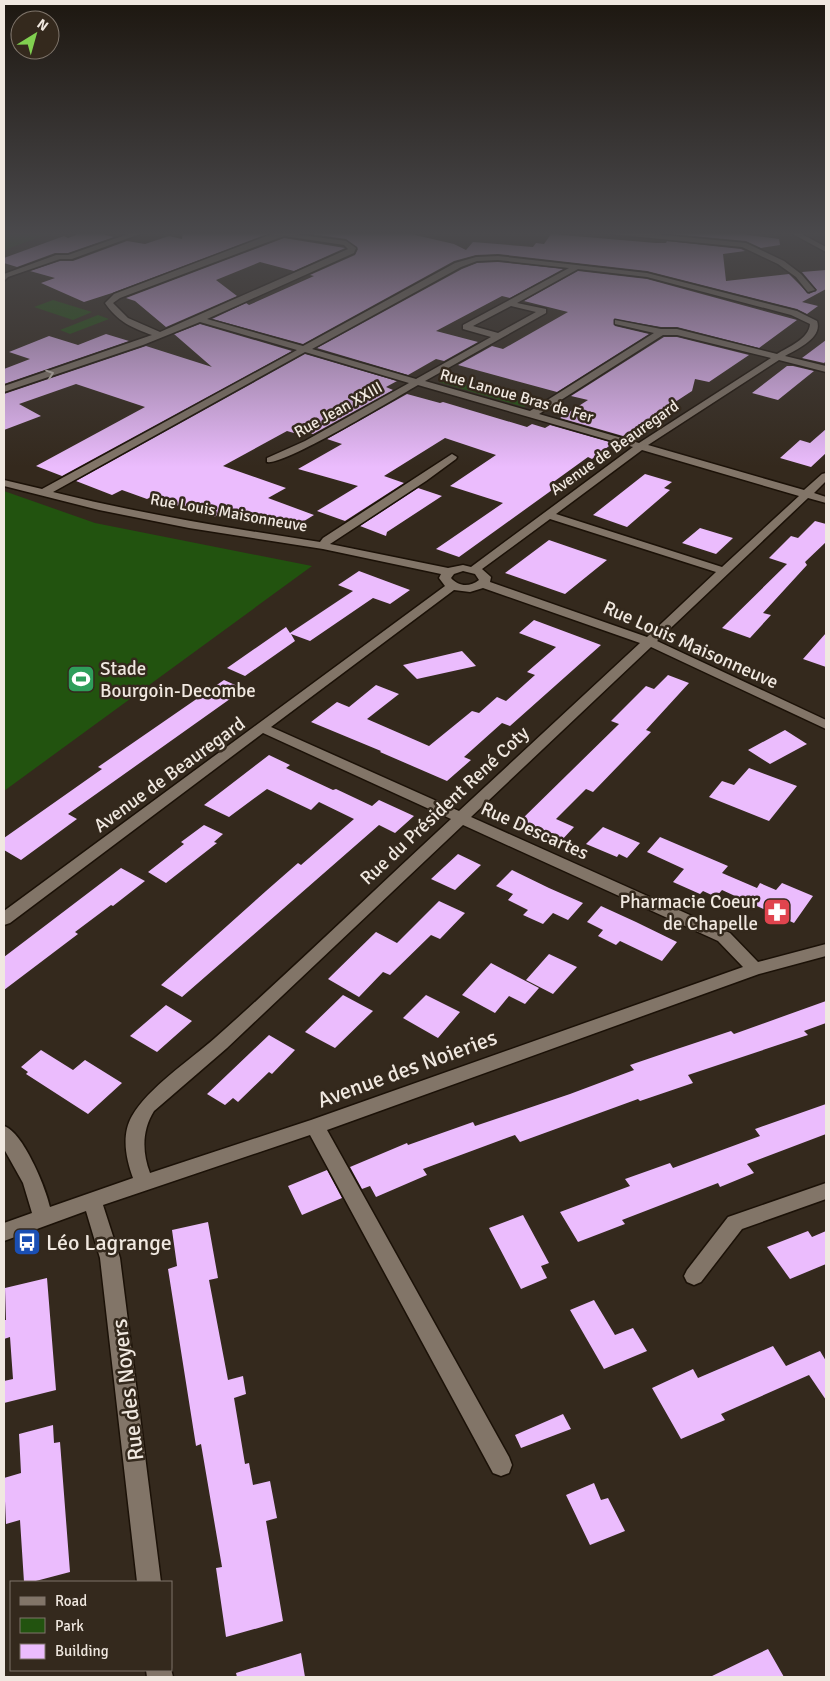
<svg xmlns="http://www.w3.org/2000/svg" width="830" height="1681" viewBox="0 0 830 1681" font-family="Signika,sans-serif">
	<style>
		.green { fill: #22530f }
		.building { fill: #ebbcfd }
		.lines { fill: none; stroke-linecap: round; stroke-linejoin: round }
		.minor-casing { stroke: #1b1107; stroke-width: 3 }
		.minor { fill: #827568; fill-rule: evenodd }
		.oneway { stroke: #cfc6bc }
		.labels { text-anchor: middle; stroke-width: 5; stroke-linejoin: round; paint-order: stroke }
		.far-street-label { font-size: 16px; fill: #f0e8e0; stroke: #34291d }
		.street-label { font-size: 19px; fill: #f0e8e0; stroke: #34291d }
		.poi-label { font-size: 19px; fill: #f0e8e0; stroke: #34291d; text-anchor: start }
		.near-street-label { font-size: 22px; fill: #f0e8e0; stroke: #34291d }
		.near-poi-label { font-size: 22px; fill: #f0e8e0; stroke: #34291d; text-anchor: start }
	</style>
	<rect width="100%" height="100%" fill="#34291d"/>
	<!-- green -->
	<path class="green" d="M4 232H54L4 250Z
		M53 300 92 312 73 320 34 307Z
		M98 315 109 319 70 334 60 330Z
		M445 379 529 404 524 407 439 382Z
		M4 491 95 523 312 566 4 791Z"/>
	<!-- building -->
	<path class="building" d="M84 232H94L114 237 68 253H55L17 267 4 263V258L64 236 68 238Z
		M183 232H274L112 293 84 302 41 283 55 278 30 271 60 261H73L127 241 145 244 169 236 182 239Z
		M298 232H402L454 244 466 250 473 242 533 247 536 243 544 244 551 234 656 243H666L667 241 741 249 745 251 723 254 726 281 789 274 809 294 817 290 802 272 826 270V289L802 302 818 306 807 314 797 309 647 271 498 254 476 255 454 261 303 344 212 319 246 303 249 305 314 276 310 275 355 255 358 249 346 239Z
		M672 232H724L779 239 780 245 761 248 746 241 671 234Z
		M284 238 345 248 294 271 260 262 216 280 237 296 166 327 135 301 126 298Z
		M498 262 563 269 510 298 502 296 436 331 478 342 444 361 436 359 408 375 317 348 462 269 477 263Z
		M578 271 647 279 797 320 759 348 677 327H661L614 319 615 326 649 334 557 392 458 365 492 346 503 349 568 312 524 301Z
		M200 324 292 351 62 476 36 466 145 407 76 384 19 404 41 416 4 430V394L146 346 212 367 174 334Z
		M106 334 129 341 4 384V369L30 359 9 352 49 336 78 345Z
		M664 337H677L749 355 709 382 695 379 692 391 623 436 560 418 588 400 571 396Z
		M826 340V361L824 363 802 358Z
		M305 354 397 381 386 387 393 390 313 434 299 430 294 433 287 431 223 466 286 488 268 498 314 515 291 529 258 517 248 522 221 513 214 517 182 505 179 506 153 496 147 499 122 490 112 495 76 481Z
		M787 366H793L814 371 778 400 752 393Z
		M407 394 440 403 443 402 527 427 532 424 545 428 550 425 613 443 592 459 588 457 552 483 559 485 459 557 436 549 503 503 450 486 496 455 445 438 384 476 404 483 345 521 317 511 358 486 298 469 342 444 327 439Z
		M826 429V453L811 467 780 458 800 440 810 443Z
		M645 474 672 482 664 488 670 490 627 527 593 515Z
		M418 488 442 496 387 532 386 536 360 526Z
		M815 521 826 524V542L805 562 807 565 763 613 771 615 750 638 722 628 787 564 769 558 791 536 798 538Z
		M700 528 733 538 716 554 682 543Z
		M549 540 607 560 565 594 505 573Z
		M359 571 410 590 390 604 373 598 310 641 291 634 295 641 245 676 227 668 286 627 290 633 353 591 338 585Z
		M534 620 601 645 510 726 502 723 464 757 471 760 447 781 380 752 381 751 311 722 337 702 349 707 376 685 399 694 367 719 429 746 472 711 479 713 497 697 506 701 535 675 527 672 556 647 519 633Z
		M826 633V667L803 659Z
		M462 651 476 666 417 679 403 665Z
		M668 675 689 683 646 730 651 732 593 792 586 789 556 819 574 827 560 842 518 823 619 724 611 721 646 686 654 689Z
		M224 680 244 689 68 814 77 819 21 860 4 850V838L102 769 98 767Z
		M785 730 807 744 770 764 748 750Z
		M269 755 290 765 286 768 333 790 336 789 372 806 379 800 414 816 395 833 379 825 182 997 161 985 266 891 298 863 301 865 354 819 319 802 311 810 267 789 229 817 204 805Z
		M749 768 797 786 769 821 709 797 722 781 734 785Z
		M204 825 223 834 214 842 217 843 166 883 148 872 184 844 181 842Z
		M603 827 640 843 627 858 619 854 617 857 586 844Z
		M660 837 728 866 722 873 757 888 760 883 776 890 782 883 813 896 794 923 722 890 716 897 703 891 700 894 673 882 684 869 647 852Z
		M458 854 481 865 455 890 431 879Z
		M121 868 145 881 113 906 111 905 75 932 78 934 4 990V957Z
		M512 870 549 888 583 903 568 920 553 913 543 924 523 915 528 910 508 900 513 894 496 886Z
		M439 901 465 913 440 939 431 935 390 975 383 972 359 997 328 979 376 932 397 943Z
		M601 906 636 922 677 942 662 961 620 941 616 945 598 936 603 930 587 922Z
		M549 954 577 967 553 994 526 980Z
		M491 963 539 988 525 1004 509 996 495 1013 462 995Z
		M343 995 373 1011 335 1048 305 1032Z
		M426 995 460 1012 438 1038 403 1018Z
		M826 1001V1023L804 1031 808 1035 688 1075 693 1083 640 1101 638 1099 520 1142 515 1135 423 1169 427 1175 376 1197 370 1186 362 1189 350 1167 407 1143 408 1145 473 1122 475 1126 570 1094 634 1070 630 1065 677 1049 731 1031 734 1034Z
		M166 1005 192 1021 157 1052 130 1036Z
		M269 1035 295 1050 272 1074 269 1072 238 1102 233 1098 225 1105 207 1094Z
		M41 1050 73 1070 85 1060 122 1083 88 1114 26 1074 28 1072 21 1067Z
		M826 1104V1134L747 1164 754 1173 720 1187 718 1183 622 1220 625 1224 578 1242 560 1212 630 1186 625 1179 670 1163 673 1168 760 1136 755 1129Z
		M327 1170 342 1198 302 1215 288 1186Z
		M523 1215 549 1263 541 1266 547 1278 521 1289 489 1228Z
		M208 1222 218 1278 209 1280 228 1380 243 1376 246 1394 234 1398 245 1464 249 1463 253 1485 270 1481 277 1518 266 1521 283 1621 226 1637 216 1568 222 1567 201 1444 196 1446 168 1269 177 1266 172 1230Z
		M808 1231 812 1237 826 1231V1264L790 1279 767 1247Z
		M47 1278 56 1390 4 1403V1381L13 1379 10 1337 4 1339V1320H6L5 1288Z
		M594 1300 615 1335 633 1328 647 1351 604 1369 570 1310Z
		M773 1346 786 1366 820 1351 826 1361V1400L809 1375 721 1414 725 1420 681 1439 652 1388 693 1369 698 1378Z
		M563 1414 571 1429 521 1448 515 1435Z
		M53 1425 54 1443 60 1442 70 1572 32 1582H24L20 1520 6 1524 4 1478 21 1473 19 1434Z
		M594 1483 601 1500 608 1498 625 1531 590 1545 566 1495Z
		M768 1649 784 1677H710L745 1660Z
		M301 1653 305 1677H237L236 1673Z"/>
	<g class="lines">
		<!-- minor casing -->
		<g class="minor-casing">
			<path id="minor" d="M134 232H145L72 259H60L8 277 4 281V274L56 255H68Z
				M283 232H296L294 234 346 241 356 248 354 253 207 319 303 346 455 263 476 257 498 256 647 273 797 311 817 321C823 338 797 349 785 356L826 366V372L779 360 648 445 804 490 822 474 826 473V481L814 493 826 497V503L808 498 657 641 826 720V729L651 647 471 817 730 933 758 962 826 944V956L759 974 327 1130 509 1457 512 1465 509 1473 501 1476 493 1473 310 1135 103 1205 120 1258 161 1582H137L100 1258 86 1211 4 1241V1223L32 1213 23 1183 4 1149V1126C23 1132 46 1188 50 1207L133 1178C126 1159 121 1135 132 1116 148 1088 190 1060 215 1038 295 967 372 892 451 819L263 733 10 923 4 925V911L445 586 439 578 441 574 323 549 189 528 99 510 4 486V480L42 489 297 350 200 322 143 345 7 391 4 392V386L152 335C132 328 117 321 105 303L114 294 269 235ZM284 236 344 245 348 249 160 332 128 318 113 303 120 298ZM498 260 569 268 463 325V329L491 337 416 379 312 349 461 267 477 261ZM578 269 647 277 791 315 810 324C809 339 788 347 777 354L677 329H661L615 320V324L654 333 530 411 425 381 546 313V309L517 303ZM511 306 536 312 498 333 473 326ZM663 335H677L771 358 639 443 539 414ZM305 352 409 383 305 441 267 458V462C284 466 397 397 418 385L633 447 471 567 463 565 448 568 330 544 426 481 456 459 457 457 452 454 323 538 320 542C230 528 141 514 53 492ZM642 450 799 496 722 567 556 514ZM550 519 716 572 647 637 490 582 491 577 482 569ZM463 571 475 574 479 580C470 587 459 587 451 578L454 574ZM483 588 640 643 459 811 271 727 454 590 470 592ZM463 825 718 941 743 967 311 1120 150 1173C142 1152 142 1130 154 1111L227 1048Z
				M607 232H633L746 243 784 261 801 274 815 290 808 292 796 277 778 264 742 247 611 234Z
				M789 232H798L826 247V252Z
				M826 1183V1199L742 1229 701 1282 694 1285 687 1282 684 1276 687 1270 728 1217Z
				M171 1669 173 1677H147L146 1670Z"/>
		</g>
		<!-- minor -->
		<use href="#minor" class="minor"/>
	</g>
	<!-- one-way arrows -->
	<defs><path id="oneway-chevron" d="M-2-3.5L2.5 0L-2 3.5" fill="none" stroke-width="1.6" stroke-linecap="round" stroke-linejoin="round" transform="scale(1.25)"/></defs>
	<use class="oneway" href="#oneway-chevron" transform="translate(50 374) rotate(-19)"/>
	<!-- sky -->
	<linearGradient id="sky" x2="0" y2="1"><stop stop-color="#1d1710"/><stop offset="0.5" stop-color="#4a494c"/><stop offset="1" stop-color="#4a494c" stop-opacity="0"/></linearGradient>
	<rect width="830" height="467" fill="url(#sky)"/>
	<!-- icons -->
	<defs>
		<g id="stadium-square" transform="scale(1.4375)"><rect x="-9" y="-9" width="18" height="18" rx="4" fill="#2e9e5b" stroke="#34291d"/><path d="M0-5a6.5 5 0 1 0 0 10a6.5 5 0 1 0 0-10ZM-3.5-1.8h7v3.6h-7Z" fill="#fff"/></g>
		<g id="pharmacy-square" transform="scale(1.4375)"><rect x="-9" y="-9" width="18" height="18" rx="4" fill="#e0444e" stroke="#34291d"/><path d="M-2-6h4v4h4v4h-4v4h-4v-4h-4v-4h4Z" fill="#fff"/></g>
		<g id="bus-square" transform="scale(1.4375)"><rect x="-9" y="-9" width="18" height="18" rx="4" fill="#1a4fb4" stroke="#34291d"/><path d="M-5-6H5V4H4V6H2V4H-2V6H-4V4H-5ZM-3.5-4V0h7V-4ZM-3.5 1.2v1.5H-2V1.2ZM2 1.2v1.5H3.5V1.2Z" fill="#fff"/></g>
	</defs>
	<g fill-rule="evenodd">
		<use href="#stadium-square" x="81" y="679"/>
		<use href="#pharmacy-square" x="777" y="912"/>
		<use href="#bus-square" x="27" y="1242"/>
	</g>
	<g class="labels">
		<!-- far-street labels -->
		<g class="far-street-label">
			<text transform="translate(517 395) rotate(16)" y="6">Rue Lanoue Bras de Fer</text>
			<text transform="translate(338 409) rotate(-29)" y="6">Rue Jean XXIII</text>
			<text transform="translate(614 447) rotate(-35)" y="6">Avenue de Beauregard</text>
			<text transform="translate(229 512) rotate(10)" y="6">Rue Louis Maisonneuve</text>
		</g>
		<!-- street labels -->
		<g class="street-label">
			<text transform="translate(691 644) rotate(24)" y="7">Rue Louis Maisonneuve</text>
			<text transform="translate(169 774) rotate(-36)" y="7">Avenue de Beauregard</text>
			<text transform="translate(444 805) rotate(-43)" y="7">Rue du Président René Coty</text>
			<text transform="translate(535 830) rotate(24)" y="7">Rue Descartes</text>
		</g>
		<!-- poi labels -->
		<g class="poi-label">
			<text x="100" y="675">Stade<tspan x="100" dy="22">Bourgoin-Decombe</tspan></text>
			<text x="758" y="908" text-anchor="end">Pharmacie Coeur<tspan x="758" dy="22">de Chapelle</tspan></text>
		</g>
		<!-- near-street labels -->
		<g class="near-street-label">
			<text transform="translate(407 1068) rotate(-20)" y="8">Avenue des Noieries</text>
			<text transform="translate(127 1390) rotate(-97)" y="8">Rue des Noyers</text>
		</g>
		<!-- near-poi labels -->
		<g class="near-poi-label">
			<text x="46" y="1250">Léo Lagrange</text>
		</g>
	</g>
	<!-- border -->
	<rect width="830" height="1681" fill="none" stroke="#f0e8e0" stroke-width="10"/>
	<!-- legend -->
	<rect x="10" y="1581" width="162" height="90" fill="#34291d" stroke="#7f756b"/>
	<rect x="20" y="1597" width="25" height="8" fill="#827568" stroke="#7f756b"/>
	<text x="55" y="1606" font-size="15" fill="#f0e8e0">Road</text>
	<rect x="20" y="1618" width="25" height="15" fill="#22530f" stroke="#7f756b"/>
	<text x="55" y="1631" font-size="15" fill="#f0e8e0">Park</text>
	<rect x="20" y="1644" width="25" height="15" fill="#ebbcfd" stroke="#7f756b"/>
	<text x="55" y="1656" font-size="15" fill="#f0e8e0">Building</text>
	<!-- north arrow -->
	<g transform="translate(35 35) rotate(37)"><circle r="24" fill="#34291d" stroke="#7f756b"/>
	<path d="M0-4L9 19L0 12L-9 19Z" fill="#81d050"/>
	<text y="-8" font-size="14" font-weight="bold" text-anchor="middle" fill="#f0e8e0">N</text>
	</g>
</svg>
